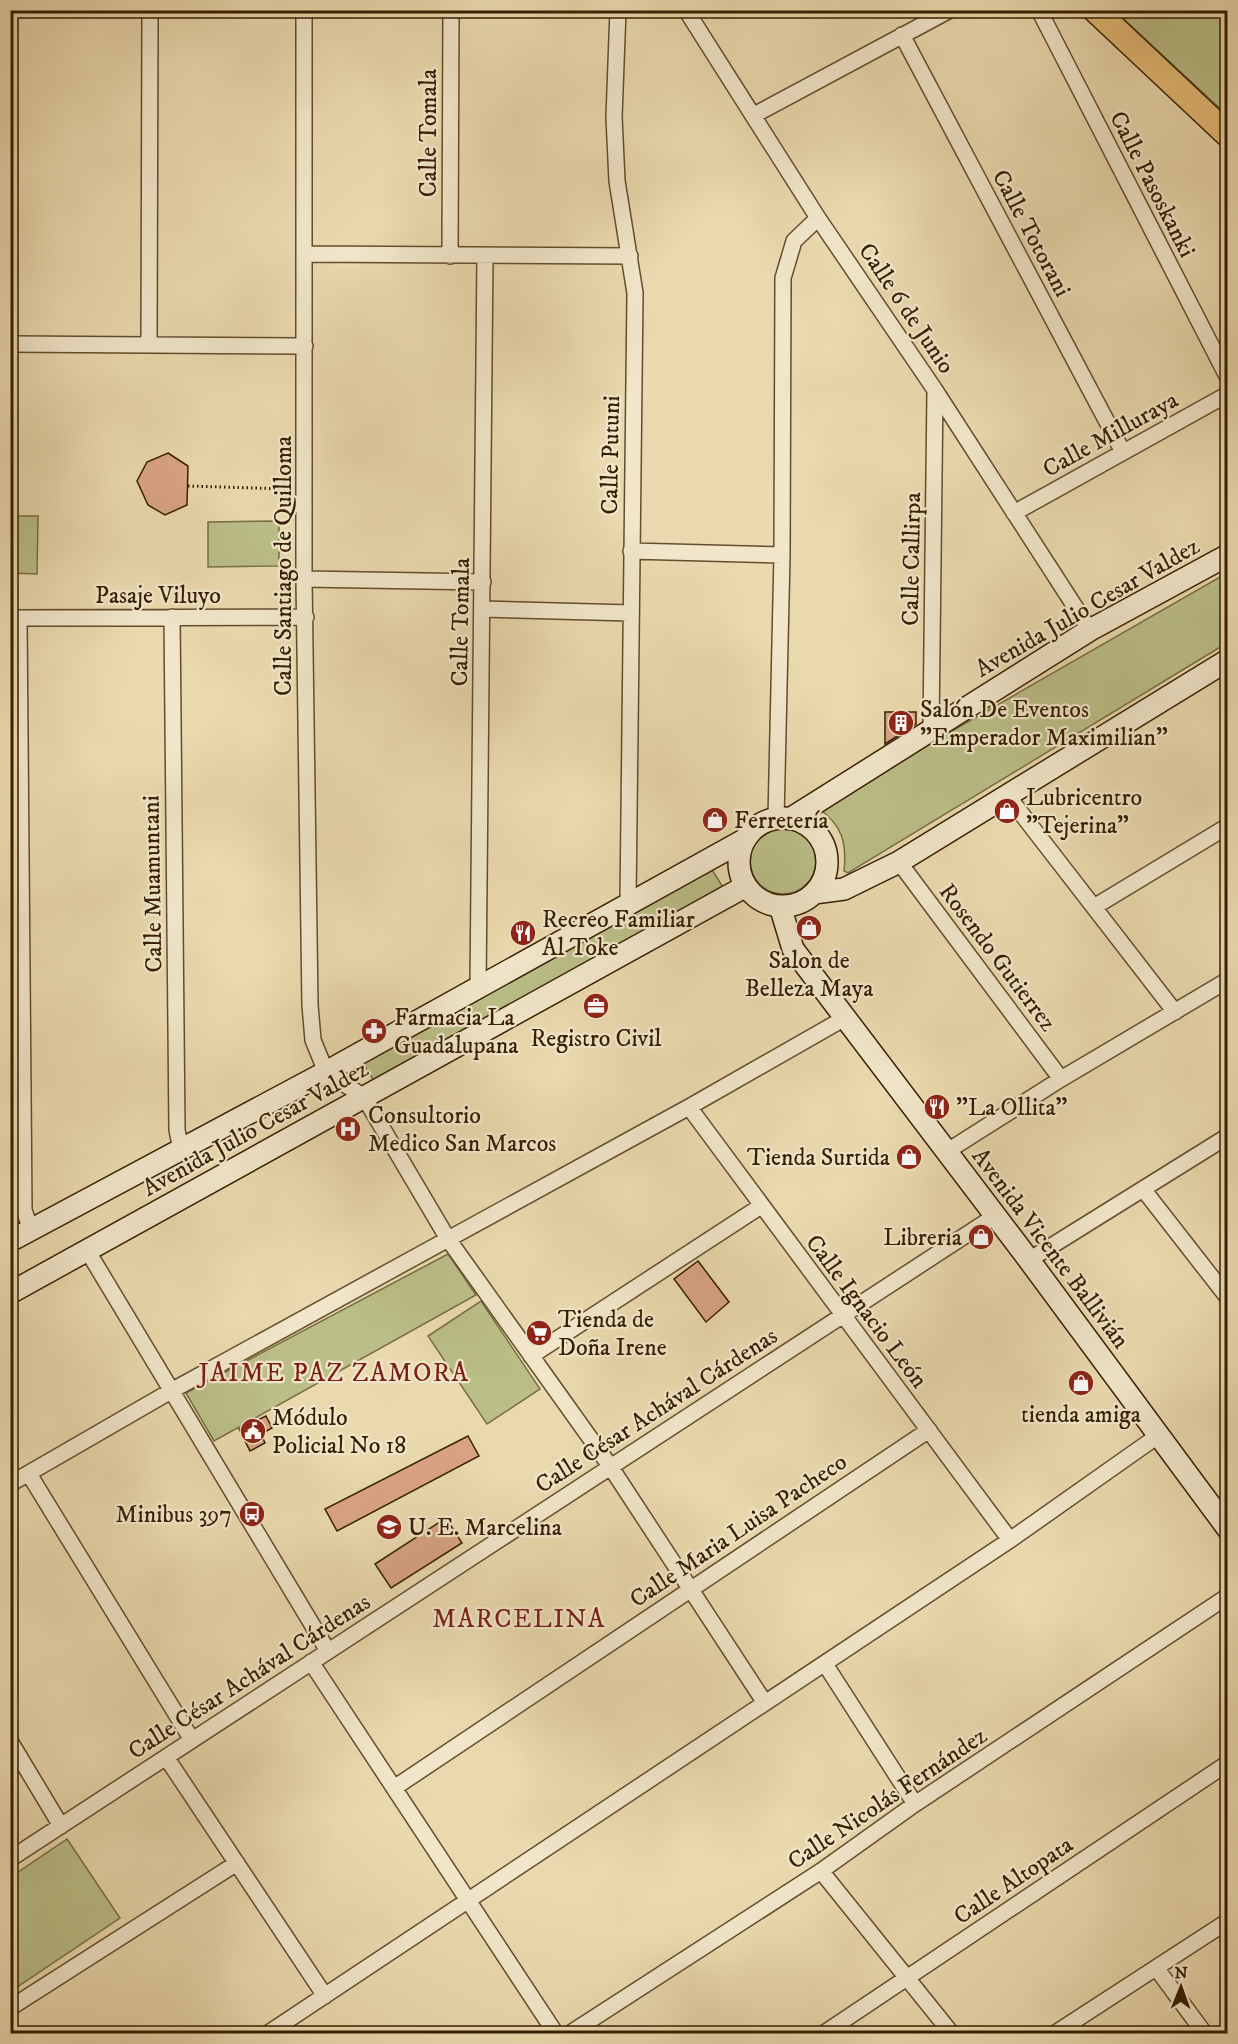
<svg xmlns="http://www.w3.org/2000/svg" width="1238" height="2044" viewBox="0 0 1238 2044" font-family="'IM FELL DW Pica',serif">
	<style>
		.green { fill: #bbbe87; stroke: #786e44; stroke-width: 1.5 }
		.building { fill: #d9a483; stroke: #361e00; stroke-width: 1.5 }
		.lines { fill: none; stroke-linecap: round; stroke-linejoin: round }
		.street-casing { stroke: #634d2c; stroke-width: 18 }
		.secondary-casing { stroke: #361e00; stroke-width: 24 }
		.primary-casing { stroke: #361e00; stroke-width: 27 }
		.path { stroke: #361e00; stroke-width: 3; stroke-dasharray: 1.5 3; stroke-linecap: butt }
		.street { stroke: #f1e6ca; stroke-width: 15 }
		.secondary { stroke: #f1e6ca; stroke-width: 21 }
		.primary { stroke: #e5bc77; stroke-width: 24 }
		.labels { text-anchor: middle; stroke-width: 4.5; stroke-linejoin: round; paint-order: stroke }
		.street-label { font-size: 24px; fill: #361e00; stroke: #f1e6ca }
		.poi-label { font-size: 24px; fill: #361e00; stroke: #f1e6ca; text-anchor: start }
		.neighbourhood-label { font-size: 26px; letter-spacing: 1.5px; fill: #7a1f14; stroke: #f1e6ca }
	</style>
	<rect width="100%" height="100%" fill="#ead9ae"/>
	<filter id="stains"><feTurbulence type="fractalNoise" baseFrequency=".00333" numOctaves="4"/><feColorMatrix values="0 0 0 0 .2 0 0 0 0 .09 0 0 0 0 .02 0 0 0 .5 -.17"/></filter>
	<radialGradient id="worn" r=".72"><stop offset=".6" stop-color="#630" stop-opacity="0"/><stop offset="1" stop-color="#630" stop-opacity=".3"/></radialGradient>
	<!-- green -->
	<path class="green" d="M1115 11H1227V115Z
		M11 516H38L37 574 11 573Z
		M279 521V566L208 567V522Z
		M1227 573V643L848 873 844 871C847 842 842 825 818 808Z
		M750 861a33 33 0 1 1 66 0a33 33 0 1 1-66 0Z
		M711 868 724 889 374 1081 363 1063Z
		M448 1254 476 1295 214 1441 186 1393Z
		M481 1301 540 1389 487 1424 428 1336Z
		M67 1839 120 1918 11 1991V1877Z"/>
	<!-- building -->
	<path class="building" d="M168 453 188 466 187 505 165 515 148 505 137 481 147 462Z
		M885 712H916V724L885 744Z
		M698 1261 729 1302 706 1322 674 1279Z
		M266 1416 272 1428 261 1434 265 1443 250 1451 239 1429Z
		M468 1436 479 1456 337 1531 325 1509Z
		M446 1518 462 1543 391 1588 375 1564Z"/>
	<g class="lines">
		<!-- street casing -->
		<g class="street-casing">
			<path id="street" d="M304 10V579L310 1005 313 1040 326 1072 364 1097 448 1239 610 1466 765 1703
				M618 10 614 117 617 181 635 293 628 903
				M686 10 818 218 935 390 1090 630
				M1039 10 1228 378
				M902 35 1123 452
				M754 115 950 10
				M305 254 630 256
				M450 256 451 10
				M10 344 305 346
				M149 345 150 10
				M1014 513 1228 394
				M631 551 782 555
				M304 579 483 582
				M483 609 631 613
				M172 617 177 1130 181 1150
				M10 618 306 617
				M19 618 24 1210 31 1230
				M931 729 935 390
				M1007 795 1175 1012
				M776 819 782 555 783 278 794 241 818 218
				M899 862 1061 1079
				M1094 907 1228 826
				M478 988 485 256
				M689 1107 1010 1540
				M946 1152 1061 1079 1228 980
				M1143 1189 1228 1298
				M87 1250 328 1651
				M1029 1260 1228 1136
				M531 1356 761 1206
				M29 1474 192 1740
				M10 1484 171 1391 689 1107 845 1018
				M311 1662 556 2034
				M825 1664 915 1804
				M10 1741 61 1826
				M166 1757 325 1996
				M394 1788 929 1430
				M10 1859 995 1216
				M821 1871 952 2034
				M1157 1969 1205 2034
				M10 2008 237 1863
				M267 2034 1010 1540 1159 1435
				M569 2034 821 1871 915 1804 1228 1596
				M823 2034 1228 1763
				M1054 2034 1228 1921"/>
		</g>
		<!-- secondary casing -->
		<g class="secondary-casing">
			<path id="secondary" d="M739 862a44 44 0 1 1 88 0a44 44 0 1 1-88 0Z
				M790 819 1090 630 1228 555
				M814 893 844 889 899 862 1228 660
				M780 906 793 949 1029 1260 1228 1529
				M10 1241 326 1072 744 840
				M10 1293 746 886"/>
		</g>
		<!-- primary casing -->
		<g class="primary-casing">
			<path id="primary" d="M1095 10 1228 135"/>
		</g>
		<!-- path -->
		<path class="path" d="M188 486 288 489"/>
		<!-- street -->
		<use href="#street" class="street"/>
		<!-- secondary -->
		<use href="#secondary" class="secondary"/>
		<!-- primary -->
		<use href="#primary" class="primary"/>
	</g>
	<!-- icons -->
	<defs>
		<g id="building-disc" transform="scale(1.35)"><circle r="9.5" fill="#8f2418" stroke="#f1e6ca"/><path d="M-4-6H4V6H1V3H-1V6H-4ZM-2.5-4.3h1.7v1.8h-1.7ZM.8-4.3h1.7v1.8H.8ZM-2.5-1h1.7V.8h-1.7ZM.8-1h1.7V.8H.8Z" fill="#fff"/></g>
		<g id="shop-disc" transform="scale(1.35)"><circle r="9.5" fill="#8f2418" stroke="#f1e6ca"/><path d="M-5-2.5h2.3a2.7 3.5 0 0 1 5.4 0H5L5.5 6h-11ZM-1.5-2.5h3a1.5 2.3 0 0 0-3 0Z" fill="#fff"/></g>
		<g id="restaurant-disc" transform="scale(1.35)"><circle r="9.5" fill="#8f2418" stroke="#f1e6ca"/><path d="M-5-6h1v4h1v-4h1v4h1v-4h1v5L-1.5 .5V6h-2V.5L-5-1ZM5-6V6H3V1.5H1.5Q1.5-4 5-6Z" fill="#fff"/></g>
		<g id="office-disc" transform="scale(1.35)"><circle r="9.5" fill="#8f2418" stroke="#f1e6ca"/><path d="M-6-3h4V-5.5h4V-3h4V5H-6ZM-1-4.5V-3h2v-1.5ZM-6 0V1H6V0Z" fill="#fff"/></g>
		<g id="pharmacy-disc" transform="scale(1.35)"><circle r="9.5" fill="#8f2418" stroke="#f1e6ca"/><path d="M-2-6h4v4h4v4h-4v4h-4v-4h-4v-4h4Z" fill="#fff"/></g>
		<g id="hospital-disc" transform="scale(1.35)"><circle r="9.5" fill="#8f2418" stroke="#f1e6ca"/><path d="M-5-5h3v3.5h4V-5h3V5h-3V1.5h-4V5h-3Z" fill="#fff"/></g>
		<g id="supermarket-disc" transform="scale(1.35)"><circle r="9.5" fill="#8f2418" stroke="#f1e6ca"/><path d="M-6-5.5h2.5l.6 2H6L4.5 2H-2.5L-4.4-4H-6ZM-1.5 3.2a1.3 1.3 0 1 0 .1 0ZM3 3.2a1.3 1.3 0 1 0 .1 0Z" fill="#fff"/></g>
		<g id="civic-disc" transform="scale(1.35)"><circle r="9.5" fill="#8f2418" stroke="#f1e6ca"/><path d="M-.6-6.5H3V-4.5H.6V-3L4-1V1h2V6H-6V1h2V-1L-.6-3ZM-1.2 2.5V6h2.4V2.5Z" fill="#fff"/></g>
		<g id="bus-disc" transform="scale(1.35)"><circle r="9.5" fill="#8f2418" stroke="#f1e6ca"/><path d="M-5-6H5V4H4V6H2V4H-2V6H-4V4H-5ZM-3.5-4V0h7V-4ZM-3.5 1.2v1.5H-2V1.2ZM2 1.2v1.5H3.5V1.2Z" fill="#fff"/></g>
		<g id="school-disc" transform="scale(1.35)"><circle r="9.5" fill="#8f2418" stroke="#f1e6ca"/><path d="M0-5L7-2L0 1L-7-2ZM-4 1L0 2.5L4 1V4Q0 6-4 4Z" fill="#fff"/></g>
	</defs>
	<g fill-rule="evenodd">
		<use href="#building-disc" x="901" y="723"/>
		<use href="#shop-disc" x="1007" y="811"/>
		<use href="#shop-disc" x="715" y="820"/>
		<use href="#shop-disc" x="809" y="928"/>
		<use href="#restaurant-disc" x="523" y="933"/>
		<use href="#office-disc" x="596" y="1006"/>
		<use href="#pharmacy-disc" x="374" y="1031"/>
		<use href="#restaurant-disc" x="937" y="1107"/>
		<use href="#hospital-disc" x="348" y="1129"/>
		<use href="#shop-disc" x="909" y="1157"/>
		<use href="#shop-disc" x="981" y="1237"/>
		<use href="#supermarket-disc" x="539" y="1333"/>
		<use href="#shop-disc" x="1081" y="1383"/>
		<use href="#civic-disc" x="253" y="1431"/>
		<use href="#bus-disc" x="252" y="1514"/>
		<use href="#school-disc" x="389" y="1527"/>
	</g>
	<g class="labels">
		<!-- street labels -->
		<g class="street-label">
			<text transform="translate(428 133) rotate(-90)" y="8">Calle Tomala</text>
			<text transform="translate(1153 184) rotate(63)" y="8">Calle Pasoskanki</text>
			<text transform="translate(1032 233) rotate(62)" y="8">Calle Totorani</text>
			<text transform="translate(907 308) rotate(56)" y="8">Calle 6 de Junio</text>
			<text transform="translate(1110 434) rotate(-29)" y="8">Calle Milluraya</text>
			<text transform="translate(610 455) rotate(-89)" y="8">Calle Putuni</text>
			<text transform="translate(911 559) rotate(-89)" y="8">Calle Callirpa</text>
			<text transform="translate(283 566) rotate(-90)" y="8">Calle Santiago de Quilloma</text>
			<text x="158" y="603">Pasaje Viluyo</text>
			<text transform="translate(1087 607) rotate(-30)" y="8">Avenida Julio Cesar Valdez</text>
			<text transform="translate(460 622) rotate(-89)" y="8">Calle Tomala</text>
			<text transform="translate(152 884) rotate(-91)" y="8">Calle Muamuntani</text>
			<text transform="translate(998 957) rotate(53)" y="8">Rosendo Gutierrez</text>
			<text transform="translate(255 1128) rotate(-29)" y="8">Avenida Julio Cesar Valdez</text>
			<text transform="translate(1051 1248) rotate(53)" y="8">Avenida Vicente Ballivián</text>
			<text transform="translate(867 1311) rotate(53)" y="8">Calle Ignacio León</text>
			<text transform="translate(656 1410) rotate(-33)" y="8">Calle César Achával Cárdenas</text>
			<text transform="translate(738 1530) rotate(-34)" y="8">Calle Maria Luisa Pacheco</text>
			<text transform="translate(249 1676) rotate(-33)" y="8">Calle César Achával Cárdenas</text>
			<text transform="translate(887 1798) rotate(-34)" y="8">Calle Nicolás Fernández</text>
			<text transform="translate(1013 1880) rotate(-34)" y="8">Calle Altopata</text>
		</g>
		<!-- poi labels -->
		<g class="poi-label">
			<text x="920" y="717">Salón De Eventos<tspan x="920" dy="28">"Emperador Maximilian"</tspan></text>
			<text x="1026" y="805">Lubricentro<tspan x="1026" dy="28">"Tejerina"</tspan></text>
			<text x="734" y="828">Ferretería</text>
			<text x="542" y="927">Recreo Familiar<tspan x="542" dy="28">Al Toke</tspan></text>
			<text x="809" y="968" text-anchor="middle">Salon de<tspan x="809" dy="28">Belleza Maya</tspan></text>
			<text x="394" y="1025">Farmacia La<tspan x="394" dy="28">Guadalupana</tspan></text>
			<text x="596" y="1046" text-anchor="middle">Registro Civil</text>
			<text x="956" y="1115">"La Ollita"</text>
			<text x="368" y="1123">Consultorio<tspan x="368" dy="28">Medico San Marcos</tspan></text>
			<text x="890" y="1165" text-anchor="end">Tienda Surtida</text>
			<text x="962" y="1245" text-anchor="end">Libreria</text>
			<text x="558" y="1327">Tienda de<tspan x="558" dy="28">Doña Irene</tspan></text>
			<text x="1081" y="1422" text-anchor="middle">tienda amiga</text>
			<text x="272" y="1425">Módulo<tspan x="272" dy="28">Policial No 18</tspan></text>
			<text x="232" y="1522" text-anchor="end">Minibus 397</text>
			<text x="408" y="1535">U. E. Marcelina</text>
		</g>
		<!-- neighbourhood labels -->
		<g class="neighbourhood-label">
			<text x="334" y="1381">JAIME PAZ ZAMORA</text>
			<text x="519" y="1627">MARCELINA</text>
		</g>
	</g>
	<!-- margin -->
	<rect width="1238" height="2044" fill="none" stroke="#ead9ae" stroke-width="36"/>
	<rect x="12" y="12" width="1214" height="2020" fill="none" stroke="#361e00" stroke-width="3"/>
	<rect x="18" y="18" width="1202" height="2008" fill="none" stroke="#361e00" stroke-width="1.5"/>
	<!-- north arrow -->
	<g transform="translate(1181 1987) rotate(1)" stroke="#f1e6ca" stroke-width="4.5" paint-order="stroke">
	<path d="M0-4.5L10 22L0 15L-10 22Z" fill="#361e00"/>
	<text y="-9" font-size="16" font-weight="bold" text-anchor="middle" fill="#361e00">N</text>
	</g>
	<rect width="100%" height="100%" filter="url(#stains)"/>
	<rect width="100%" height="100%" fill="url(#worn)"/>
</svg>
